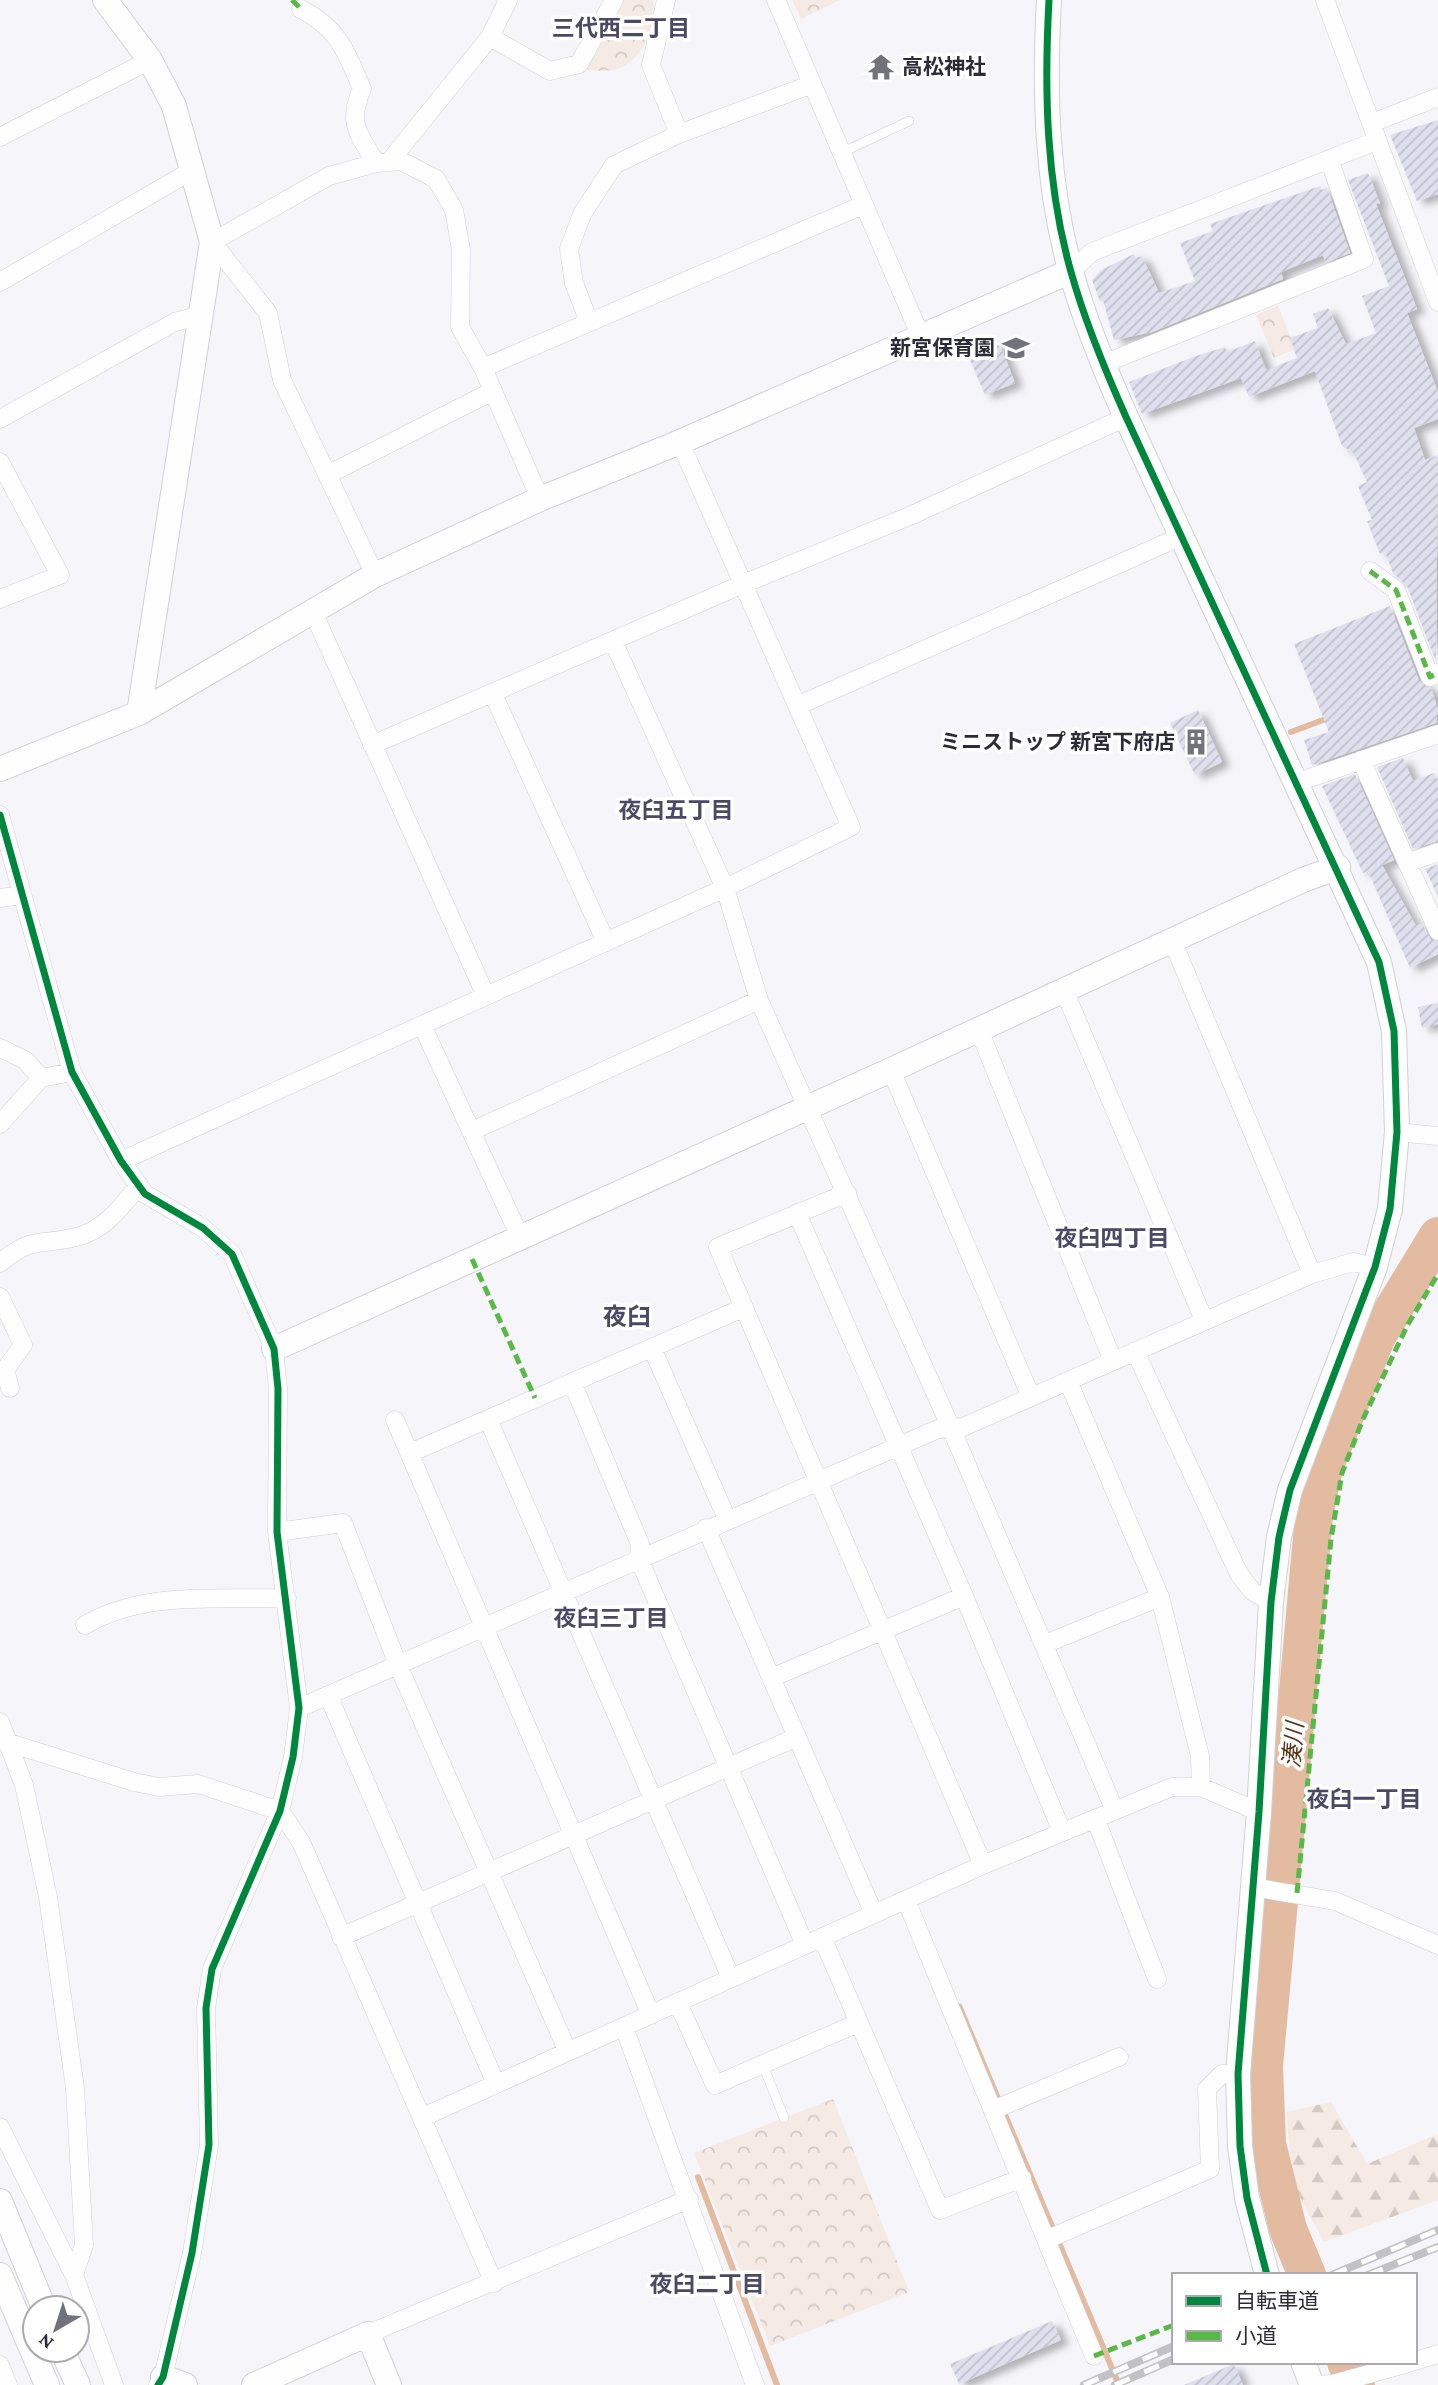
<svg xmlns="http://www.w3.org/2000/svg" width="1438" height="2385" viewBox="0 0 1438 2385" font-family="'Crimson Pro','Noto Sans JP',serif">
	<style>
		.forest { fill: url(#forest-firs) }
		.park { fill: url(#park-crowns) }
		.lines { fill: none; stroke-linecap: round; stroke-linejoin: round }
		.stream { stroke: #e2bba1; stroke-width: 6 }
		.river { stroke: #e2bba1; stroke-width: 38 }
		.building { fill: url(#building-hatch); filter: url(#shadow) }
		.lane-casing { stroke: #d1d0da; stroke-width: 10 }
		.street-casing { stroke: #d1d0da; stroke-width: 19 }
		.secondary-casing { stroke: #d1d0da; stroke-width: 26 }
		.lane { stroke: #fefefe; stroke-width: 9 }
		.street { stroke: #fefefe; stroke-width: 18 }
		.secondary { stroke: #fefefe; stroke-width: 24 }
		.rail-casing { stroke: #c2c2c4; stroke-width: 8 }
		.rail { stroke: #fff; stroke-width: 5; stroke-dasharray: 16; stroke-linecap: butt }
		.quiet { stroke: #58b947; stroke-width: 5; stroke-dasharray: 10 5; stroke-linecap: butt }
		.cycleway-casing { stroke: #fff; stroke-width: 11 }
		.cycleway { stroke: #00873e; stroke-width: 7 }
		.labels { text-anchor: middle; stroke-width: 7; stroke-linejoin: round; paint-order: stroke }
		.poi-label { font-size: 21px; font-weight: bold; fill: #2c2b38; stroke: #fff; text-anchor: end }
		.neighbourhood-label { font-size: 23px; font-weight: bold; fill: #4b4965; stroke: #fff }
		.water-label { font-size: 23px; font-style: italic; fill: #5a3416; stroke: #fff }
		.quarter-label { font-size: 24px; font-weight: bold; fill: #4b4965; stroke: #fff }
	</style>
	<defs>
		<pattern id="forest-firs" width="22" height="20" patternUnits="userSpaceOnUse" patternTransform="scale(1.75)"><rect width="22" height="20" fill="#f6eae5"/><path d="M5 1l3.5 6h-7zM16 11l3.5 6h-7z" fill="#d3c9c5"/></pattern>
		<pattern id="park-crowns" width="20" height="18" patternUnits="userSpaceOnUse" patternTransform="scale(1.75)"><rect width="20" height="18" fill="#f6eae5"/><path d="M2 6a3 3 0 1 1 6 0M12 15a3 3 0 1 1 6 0" fill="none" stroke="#d3c9c5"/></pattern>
		<pattern id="building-hatch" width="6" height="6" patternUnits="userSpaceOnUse" patternTransform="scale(1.75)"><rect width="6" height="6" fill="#e0dfed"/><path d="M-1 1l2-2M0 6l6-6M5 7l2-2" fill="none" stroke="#c0c0cc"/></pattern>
		<filter id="shadow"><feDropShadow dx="8" dy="4.5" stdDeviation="3.5" flood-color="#0004"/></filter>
	</defs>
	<rect width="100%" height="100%" fill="#f5f5fa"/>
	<!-- forest -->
	<path class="forest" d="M1331 2102 1367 2164 1438 2134V2200L1324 2242 1293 2185 1286 2112Z"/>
	<!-- park -->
	<path class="park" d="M623 0H653C654 26 644 61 617 69 607 72 594 70 584 70Z
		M792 0H840L801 19Z
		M1278 305 1295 349 1274 358 1256 315Z
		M833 2099 909 2292 770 2346 694 2153Z"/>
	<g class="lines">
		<!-- stream -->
		<path class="stream" d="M1291 732 1331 717
			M959 2006 1119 2385
			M698 2177 777 2385"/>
		<!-- river -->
		<path class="river" d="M1307 2275 1288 2229 1267 2144 1264 2066 1314 1515 1324 1468 1377 1336 1438 1236
			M1346 2362 1356 2385"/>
	</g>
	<!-- building -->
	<path class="building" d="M1438 120V194L1417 201 1390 135Z
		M1368 173 1380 203 1376 204 1417 309 1407 313 1438 392V419L1414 428 1425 460 1438 455 1436 662 1407 586 1393 573 1385 552 1380 554 1367 521 1372 520 1358 486 1367 482 1353 452 1342 446 1315 371 1249 397 1241 378 1142 414 1129 382 1196 356 1225 347 1227 352 1255 341 1266 370 1297 358 1290 338 1318 328 1313 314 1328 308 1346 344 1376 333 1362 296 1389 286 1348 180Z
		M1320 186 1322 190 1327 188 1350 253 1326 262 1323 255 1281 272 1283 279 1152 332 1114 340 1103 300 1100 301 1092 280 1101 270 1134 254 1136 258 1142 256 1159 293 1195 281 1180 243 1213 231 1210 224Z
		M986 339 1000 345 1015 383 985 395 965 348Z
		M1390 606 1419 681 1431 688 1438 710 1436 723 1312 765 1304 740 1329 732 1294 644Z
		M1198 710 1222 762 1195 775 1170 723Z
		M1403 758 1413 781 1434 773 1438 783V841L1413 849 1377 767Z
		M1355 774 1394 860 1382 865 1416 926 1422 924 1431 940 1438 942V954L1410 968 1368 871 1363 873 1322 786Z
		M1438 864V896L1425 869Z
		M1438 1003V1024L1422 1028 1418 1007Z
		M1052 2321 1061 2340 959 2384 950 2364Z
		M1234 2364 1243 2385H1184Z"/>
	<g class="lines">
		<!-- lane casing -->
		<g class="lane-casing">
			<path id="lane" d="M841 153 909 121
				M763 2065 784 2118"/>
		</g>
		<!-- street casing -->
		<g class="street-casing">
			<path id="street" d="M666 0 651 65 679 134
				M776 0 921 337
				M1325 0 1438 302
				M301 9C339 29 346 51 362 89 347 123 358 133 376 163
				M490 37 550 71 579 64 614 0
				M1372 123 1438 97
				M0 137 150 60
				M389 162 490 37 508 0
				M1071 271 1092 252 1376 141
				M0 282 191 171
				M589 322 574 283 569 249 582 214 614 165 679 134 810 85
				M1103 364 1364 259 1329 159
				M483 368 863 205
				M0 419 175 322 201 315
				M0 462 60 575 0 599
				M327 475 493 391
				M1370 571 1396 590 1430 677 1438 673
				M375 575 282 380 268 313 212 242 329 176 376 163 401 161 436 179 454 210 461 250 460 327 483 368 540 499
				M313 612 486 996
				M613 641 725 888 759 1000 951 1428 1115 1811
				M493 694 606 942
				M799 705 1182 536
				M372 745 743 584 912 515 1126 417
				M1361 760 1438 931
				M1298 782 1438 734
				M0 815 72 1072 121 1161 145 1194 203 1228 232 1254 274 1349 278 1389 277 1532 299 1708 293 1757 280 1811 212 1969 206 2008 209 2145 192 2253 163 2377 158 2385
				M1407 863 1438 852
				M0 898 21 895
				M1172 940 1312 1274
				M1064 990 1204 1320
				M422 1025 520 1237
				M979 1030 1113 1361
				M0 1048 25 1060 41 1078
				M891 1070 1031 1397
				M0 1124 41 1078 72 1072
				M472 1131 759 1000
				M1397 1132 1438 1136
				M121 1161 725 888 851 827 680 442
				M847 1193 718 1247 983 1865
				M797 1213 964 1596 1062 1832
				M0 1263C33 1235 41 1246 76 1237 104 1231 122 1206 139 1185
				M0 1297 23 1345 5 1370 10 1388
				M652 1348 727 1519
				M1135 1351 1239 1574 1252 1591 1271 1602
				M1068 1381 1160 1597 1200 1756 1201 1787
				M572 1382 640 1544 639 1559 805 1945
				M488 1419 731 1978
				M395 1420 651 2015
				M410 1453 743 1308
				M706 1528 874 1914
				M277 1532 343 1523 398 1665 568 2052
				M85 1625C144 1590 220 1600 287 1598
				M1045 1644 1160 1597
				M771 1678 964 1596
				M328 1695 496 2084
				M299 1708 938 1429 963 1427 1312 1274 1353 1262 1375 1267
				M0 1722 24 1785 48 1897 75 2088 84 2245 74 2275
				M0 1740 134 1782 159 1787 198 1784 280 1811 301 1842 494 2283
				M1096 1820 1157 1979
				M1252 1887 1335 1901 1438 1945
				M906 1900 1094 2356
				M341 1937 797 1737
				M822 1937 940 2210 1022 2178
				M678 2003 715 2085 858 2023
				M624 2027 755 2385
				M993 2110 1119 2057
				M423 2117 983 1865 1172 1787H1201L1259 1812
				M0 2127 74 2275 114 2385
				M1048 2239 1210 2169 1207 2089 1222 2074H1238
				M368 2334 689 2199
				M1415 2361 1438 2354
				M0 2365 8 2385
				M1313 2385 1333 2384 1412 2362"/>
		</g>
		<!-- secondary casing -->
		<g class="secondary-casing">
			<path id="secondary" d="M105 0 150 60 174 106 212 242 139 713
				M1049 0C1044 91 1046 184 1071 272 1085 322 1105 370 1126 417L1379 962 1394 1031 1397 1132 1390 1209 1375 1267 1290 1490 1279 1537 1271 1602 1259 1812 1238 2074 1240 2146 1247 2198 1267 2275
				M0 769 139 713 375 575 540 499 680 442 1071 271
				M274 1349 891 1070 1303 880 1338 867
				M0 2201 44 2308
				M0 2275 47 2385
				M62 2350 78 2385
				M1303 2362 1312 2385
				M163 2377 185 2385
				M254 2385 368 2334 389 2385"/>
		</g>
		<!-- lane -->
		<use href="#lane" class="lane"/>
		<!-- street -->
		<use href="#street" class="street"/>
		<!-- secondary -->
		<use href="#secondary" class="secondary"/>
		<!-- rail casing -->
		<g class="rail-casing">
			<path id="rail" d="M1332 2275 1438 2230
				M1368 2275 1438 2247
				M1084 2385 1174 2346
				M1115 2385 1174 2359"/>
		</g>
		<!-- rail -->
		<use href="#rail" class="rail"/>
		<!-- quiet -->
		<path class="quiet" d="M292 0 301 9
			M1370 571 1396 590 1430 677 1438 673
			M472 1259 535 1398
			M1297 1893 1331 1539 1342 1473 1363 1419 1407 1326 1438 1274
			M1094 2356 1174 2325"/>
		<!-- cycleway casing -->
		<g class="cycleway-casing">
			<path id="cycleway" d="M1049 0C1044 91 1046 184 1071 272 1085 322 1105 370 1126 417L1379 962 1394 1031 1397 1132 1390 1209 1375 1267 1290 1490 1279 1537 1271 1602 1259 1812 1238 2074 1240 2146 1247 2198 1267 2275
				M0 815 72 1072 121 1161 145 1194 203 1228 232 1254 274 1349 278 1389 277 1532 299 1708 293 1757 280 1811 212 1969 206 2008 209 2145 192 2253 163 2377 158 2385"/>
		</g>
		<!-- cycleway -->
		<use href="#cycleway" class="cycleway"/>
	</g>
	<!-- icons -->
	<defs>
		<g id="temple-bare" transform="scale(2.1)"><path d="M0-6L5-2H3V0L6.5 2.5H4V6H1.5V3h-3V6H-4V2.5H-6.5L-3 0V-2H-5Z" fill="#72727c" stroke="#fff" stroke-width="2.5" paint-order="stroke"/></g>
		<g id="school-bare" transform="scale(2.1)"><path d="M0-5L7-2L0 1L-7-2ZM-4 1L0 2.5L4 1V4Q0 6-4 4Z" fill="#72727c" stroke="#fff" stroke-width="2.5" paint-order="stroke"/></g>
		<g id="building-bare" transform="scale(2.1)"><path d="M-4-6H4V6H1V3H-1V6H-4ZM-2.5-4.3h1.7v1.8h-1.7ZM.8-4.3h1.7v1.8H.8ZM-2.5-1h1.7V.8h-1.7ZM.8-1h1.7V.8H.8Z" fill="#72727c" stroke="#fff" stroke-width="2.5" paint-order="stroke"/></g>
	</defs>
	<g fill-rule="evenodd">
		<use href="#temple-bare" x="881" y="67"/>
		<use href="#school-bare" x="1016" y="348"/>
		<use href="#building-bare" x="1196" y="742"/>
	</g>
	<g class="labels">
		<!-- poi labels -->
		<g class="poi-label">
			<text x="902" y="74" text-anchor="start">高松神社</text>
			<text x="995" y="355">新宮保育園</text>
			<text x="1175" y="749">ミニストップ 新宮下府店</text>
		</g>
		<!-- neighbourhood labels -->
		<g class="neighbourhood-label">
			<text x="621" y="36">三代西二丁目</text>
			<text x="676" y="818">夜臼五丁目</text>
			<text x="1112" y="1246">夜臼四丁目</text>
			<text x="611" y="1626">夜臼三丁目</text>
			<text x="1364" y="1807">夜臼一丁目</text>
			<text x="707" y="2292">夜臼二丁目</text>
		</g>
		<!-- water labels -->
		<g class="water-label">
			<text transform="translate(1293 1745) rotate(-85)" y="8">湊川</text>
		</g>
		<!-- quarter labels -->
		<g class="quarter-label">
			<text x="627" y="1325">夜臼</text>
		</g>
	</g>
	<!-- legend -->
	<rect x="1172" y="2273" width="245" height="91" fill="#ffffff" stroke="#abaaaf" stroke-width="2"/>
	<rect x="1186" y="2296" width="35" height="10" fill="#00873e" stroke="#abaaaf" stroke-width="2"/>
	<text x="1235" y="2308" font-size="21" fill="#2c2b38">自転車道</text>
	<rect x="1186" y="2331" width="35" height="10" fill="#58b947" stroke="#abaaaf" stroke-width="2"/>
	<text x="1235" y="2343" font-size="21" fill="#2c2b38">小道</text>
	<!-- north arrow -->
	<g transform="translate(56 2329) rotate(219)"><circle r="33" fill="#ffffff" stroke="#abaaaf" stroke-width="2"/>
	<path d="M0-5L12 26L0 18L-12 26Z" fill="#72727c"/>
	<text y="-10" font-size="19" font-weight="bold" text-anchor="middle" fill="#2c2b38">N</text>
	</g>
</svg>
